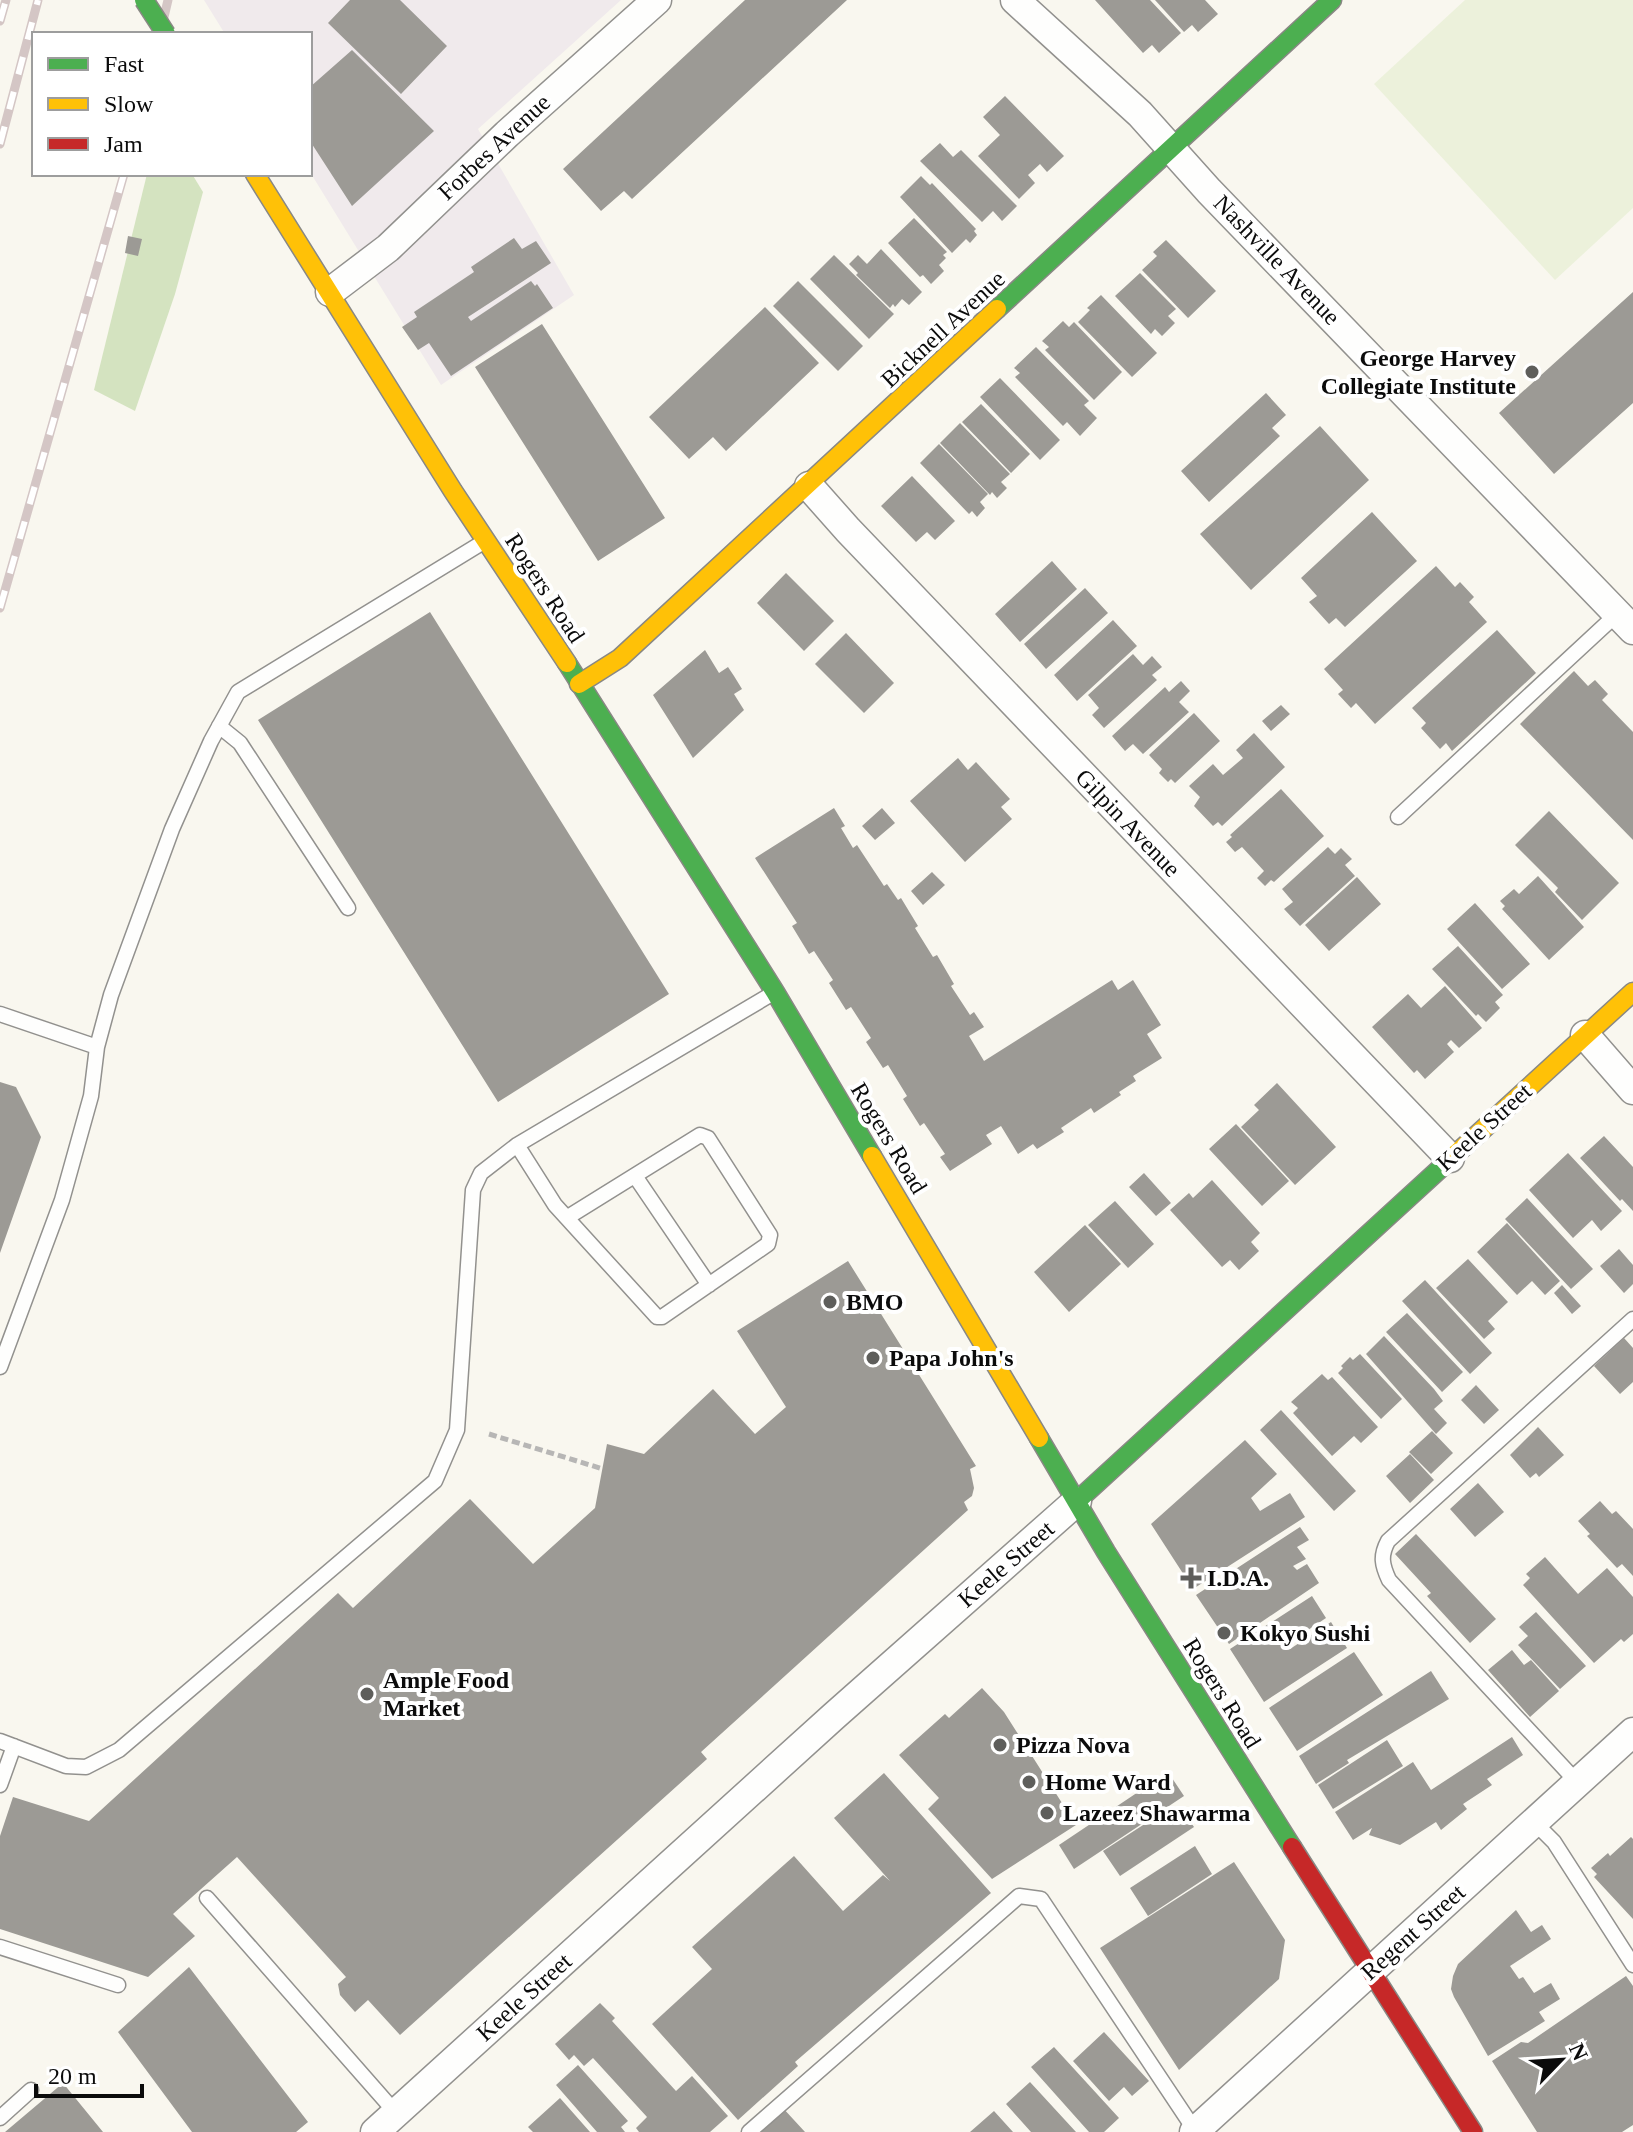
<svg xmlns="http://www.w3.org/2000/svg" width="1633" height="2132" viewBox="0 0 1633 2132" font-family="'Times New Roman',serif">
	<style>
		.industrial { fill: #f0eaec }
		.forest { fill: #d4e3c0 }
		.pitch { fill: #ecf1db }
		.building { fill: #9c9a95 }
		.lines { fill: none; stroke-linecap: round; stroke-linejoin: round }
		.lane-casing { stroke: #92918e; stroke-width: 17 }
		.street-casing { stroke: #92918e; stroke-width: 31 }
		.fast-casing { stroke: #898884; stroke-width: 21 }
		.slow-casing { stroke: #898884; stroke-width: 21 }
		.jam-casing { stroke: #898884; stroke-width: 21 }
		.path { stroke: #b7b6b5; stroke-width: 5; stroke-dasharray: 8 4; stroke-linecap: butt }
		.lane { stroke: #fefefd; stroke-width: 14 }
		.street { stroke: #fefefd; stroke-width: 28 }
		.fast { stroke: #4caf50; stroke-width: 18 }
		.slow { stroke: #ffc107; stroke-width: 18 }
		.jam { stroke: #c62828; stroke-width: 18 }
		.rail-casing { stroke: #d4c6c5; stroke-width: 9 }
		.rail { stroke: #fff; stroke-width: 6; stroke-dasharray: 18; stroke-linecap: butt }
		.fast-bridge-casing { stroke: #898884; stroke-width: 21; stroke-linecap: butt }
		.fast-bridge { stroke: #4caf50; stroke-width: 18 }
		.poi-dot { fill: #5e5e5b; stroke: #fff; stroke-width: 3 }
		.labels { text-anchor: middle; stroke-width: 8; stroke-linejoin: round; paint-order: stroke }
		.street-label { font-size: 24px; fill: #0b0b0b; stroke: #fff }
		.poi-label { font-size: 24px; font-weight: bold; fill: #0b0b0b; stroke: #fff; text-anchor: start }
	</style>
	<rect width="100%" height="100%" fill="#f9f7ef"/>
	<!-- industrial -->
	<path class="industrial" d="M204 0H621L478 129 574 295 441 385 310 172V34H225Z"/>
	<!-- forest -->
	<path class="forest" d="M147 174H192L203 192 175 294 135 411 94 390Z"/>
	<!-- pitch -->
	<path class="pitch" d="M1465 0H1633V208L1555 280 1374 84Z"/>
	<!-- building -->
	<path class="building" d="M350 0H400L447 46 401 94 328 23Z
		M745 0H847L632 199 624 191 601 211 563 169Z
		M1095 0H1150L1181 33 1159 53 1152 45 1143 53Z
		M1155 0H1205L1218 14 1198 32 1192 25 1184 32Z
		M352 50 434 131 352 206 310 141V87Z
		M1005 96 1064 156 1047 172 1040 164 1028 175 1035 183 1019 199 978 156 1000 135 983 117Z
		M940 143 953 157 961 150 1017 206 1002 221 993 211 982 222 920 161Z
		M921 176 930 185 932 183 976 229 974 231 977 235 970 243 966 239 952 253 900 197Z
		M914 218 947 252 943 255 946 258 939 265 944 271 931 284 923 275 920 277 888 243Z
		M128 236 142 239 138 256 125 253Z
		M514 238 522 249 536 241 551 263 468 317 471 321 531 281 535 286 537 284 553 308 451 376 429 343 418 350 402 327 417 317 414 312 474 272 471 267Z
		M1166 240 1216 291 1188 318 1142 270 1157 256 1153 252Z
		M881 249 922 292 909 305 902 299 895 307 893 304 890 308 856 275 858 273 849 264 858 255 867 264Z
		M834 255 894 314 869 339 810 279Z
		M1140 273 1176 309 1168 316 1175 323 1162 336 1155 329 1151 334 1115 296Z
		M798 281 863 346 838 371 773 306Z
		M1633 292V403L1554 474 1499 413Z
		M1101 295 1157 353 1132 377 1078 322 1090 310 1087 308Z
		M765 307 819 363 726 451 713 437 689 459 649 417Z
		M1063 321 1069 327 1074 322 1122 372 1094 400 1045 350 1049 347 1042 341Z
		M542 324 665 518 598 561 475 367Z
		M1036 347 1089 401 1084 405 1097 418 1080 436 1067 422 1063 426 1015 377 1020 373 1014 368Z
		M1000 378 1060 440 1040 460 980 397Z
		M1266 393 1286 415 1272 428 1280 436 1209 502 1181 471Z
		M981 404 1030 454 1011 473 962 422Z
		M960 423 1010 474 1001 482 1007 488 997 498 992 492 990 495 940 443Z
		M1320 426 1369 480 1251 590 1200 534Z
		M939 444 988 494 980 502 985 508 977 517 972 511 969 514 920 463Z
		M912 476 955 521 935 540 927 532 916 542 881 506Z
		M1372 512 1417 561 1345 627 1336 618 1329 624 1309 602 1317 596 1301 578Z
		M1052 561 1077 589 1020 642 995 614Z
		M1436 566 1455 587 1460 582 1474 597 1469 602 1487 622 1375 724 1356 703 1351 708 1338 694 1343 690 1324 669Z
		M786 573 834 621 804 651 757 603Z
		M1085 588 1108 613 1046 669 1024 644Z
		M430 612 669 994 498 1102 258 720Z
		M1113 620 1137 646 1077 701 1054 675Z
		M1497 630 1536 673 1452 751 1446 743 1440 749 1421 728 1426 723 1412 708Z
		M846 633 894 683 864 713 815 664Z
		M705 650 719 673 728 667 734 676 742 689 734 694 744 710 693 758 653 695Z
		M1133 654 1143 665 1152 656 1162 667 1152 675 1157 680 1104 728 1092 715 1099 708 1088 695Z
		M1574 671 1588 686 1595 680 1608 694 1602 700 1633 732V840L1520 724Z
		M1181 681 1190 691 1179 702 1189 712 1143 754 1133 744 1125 751 1112 736 1165 687 1169 692Z
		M1281 705 1290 714 1271 731 1262 721Z
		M1194 713 1220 741 1175 783 1171 779 1168 782 1159 773 1162 769 1149 755Z
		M1254 733 1285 767 1222 826 1218 822 1213 826 1194 806 1200 797 1189 786 1213 764 1223 775 1243 758 1236 750Z
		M958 758 968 770 976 762 1010 799 1001 807 1012 819 965 862 910 801Z
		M1281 789 1324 836 1274 882 1271 880 1265 886 1257 878 1264 871 1242 847 1235 852 1226 842 1232 837 1230 835Z
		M834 808 845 826 841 828 853 848 857 845 884 886 887 884 898 900 901 898 918 926 915 928 933 957 937 955 954 984 951 986 970 1015 974 1012 984 1027 969 1036 984 1061 1112 980 1118 990 1133 980 1161 1025 1147 1034 1162 1058 1133 1076 1136 1081 1119 1092 1121 1095 1094 1113 1091 1108 1061 1128 1064 1132 1037 1149 1033 1144 1018 1154 1001 1126 986 1135 992 1144 950 1171 940 1157 945 1154 924 1123 920 1126 903 1099 907 1096 888 1065 883 1068 866 1042 871 1038 851 1007 846 1010 829 983 833 980 814 951 809 954 792 926 797 923 755 858Z
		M882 808 895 823 875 840 862 826Z
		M1549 811 1619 883 1582 920 1555 892 1558 888 1515 845Z
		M1328 847 1335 854 1341 848 1352 859 1345 865 1355 876 1300 926 1284 909 1293 902 1282 889Z
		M932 872 945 885 923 905 911 891Z
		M1538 876 1584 927 1549 960 1502 909 1505 906 1500 901 1514 889 1519 894Z
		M1357 877 1381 904 1329 951 1305 925Z
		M1475 903 1530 964 1502 989 1447 929Z
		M1458 946 1503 995 1495 1002 1500 1008 1486 1022 1478 1014 1476 1016 1432 969Z
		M1445 986 1482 1028 1459 1048 1451 1040 1447 1044 1454 1052 1425 1079 1417 1070 1414 1073 1372 1027 1408 994 1421 1008Z
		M0 1082 16 1087 41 1137 0 1253Z
		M1277 1083 1336 1147 1295 1185 1241 1127 1259 1110 1254 1105Z
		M1236 1124 1289 1181 1262 1206 1209 1149Z
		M1604 1136 1633 1167V1211L1622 1199 1620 1201 1580 1158Z
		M1568 1153 1622 1211 1601 1231 1592 1220 1573 1238 1529 1190Z
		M1144 1173 1171 1203 1156 1216 1129 1187Z
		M1212 1180 1260 1233 1251 1242 1259 1251 1239 1270 1230 1260 1222 1267 1170 1210 1189 1193 1193 1198Z
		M1527 1198 1593 1269 1571 1289 1505 1219Z
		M1115 1201 1154 1244 1128 1268 1088 1225Z
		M1507 1223 1560 1281 1545 1295 1532 1281 1517 1295 1477 1252Z
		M1085 1225 1121 1264 1069 1312 1034 1272Z
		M1619 1249 1633 1265V1284L1624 1293 1600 1266Z
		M1468 1259 1508 1302 1488 1321 1495 1329 1484 1339 1436 1288Z
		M848 1261 976 1466 970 1469 974 1488 972 1496 964 1502 968 1510 701 1752 707 1759 400 2035 368 2000 355 2012 340 1995 338 1984 346 1977 237 1857 173 1914 195 1936 148 1977 0 1929V1836L13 1797 89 1821 338 1593 353 1608 470 1499 533 1564 595 1508 607 1444 644 1454 713 1389 755 1434 786 1407 737 1331Z
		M1425 1280 1492 1353 1470 1374 1402 1301Z
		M1562 1285 1581 1306 1572 1314 1554 1293Z
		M1407 1313 1463 1372 1442 1392 1386 1332Z
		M1384 1336 1434 1389 1443 1401 1434 1409 1447 1423 1436 1434 1366 1354Z
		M1624 1338 1633 1348V1382L1620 1394 1594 1366Z
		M1360 1354 1402 1399 1381 1419 1338 1373 1343 1368 1341 1366 1350 1357 1353 1360Z
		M1322 1374 1328 1380 1332 1377 1378 1427 1361 1443 1354 1436 1332 1456 1293 1413 1298 1408 1291 1402Z
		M1476 1385 1499 1410 1484 1424 1461 1400Z
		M1281 1410 1356 1491 1334 1511 1260 1430Z
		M1538 1427 1564 1455 1539 1477 1536 1473 1530 1478 1510 1455Z
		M1432 1431 1453 1453 1431 1474 1409 1452Z
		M1245 1440 1277 1474 1251 1498 1260 1511 1290 1493 1305 1517 1193 1589 1151 1524Z
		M1410 1454 1434 1480 1410 1503 1386 1476Z
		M1478 1483 1504 1512 1475 1537 1450 1509Z
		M1600 1501 1612 1514 1616 1511 1633 1529V1576L1622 1564 1617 1568 1587 1536 1590 1534 1578 1521Z
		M1300 1527 1309 1540 1297 1547 1306 1559 1293 1566 1297 1570 1307 1564 1319 1583 1229 1644 1196 1595Z
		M1416 1534 1496 1619 1470 1643 1427 1596 1431 1593 1395 1554Z
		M1545 1557 1578 1594 1607 1568 1633 1597V1634L1624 1642 1621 1639 1594 1663 1523 1585 1530 1578 1526 1574Z
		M1312 1596 1326 1618 1287 1644 1290 1649 1331 1622 1347 1648 1264 1702 1230 1649Z
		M1536 1612 1586 1666 1560 1689 1518 1645 1528 1636 1519 1627Z
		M1512 1650 1524 1665 1531 1660 1559 1691 1530 1717 1488 1670Z
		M1354 1652 1383 1695 1297 1751 1269 1708Z
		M1431 1671 1449 1699 1347 1760 1349 1763 1316 1784 1299 1756Z
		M982 1688 1004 1712 1076 1825 992 1879 928 1809 939 1798 899 1755 945 1714 949 1718Z
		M1512 1737 1523 1755 1487 1779 1492 1785 1463 1804 1467 1809 1441 1830 1436 1822 1400 1845 1369 1835 1372 1828 1353 1840 1335 1812 1413 1762 1431 1790Z
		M1387 1740 1403 1766 1333 1809 1318 1785Z
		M1168 1772 1184 1796 1074 1869 1059 1845Z
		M884 1773 991 1893 795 2062 798 2066 738 2120 652 2024 712 1969 692 1947 794 1856 843 1911 883 1875 890 1881 834 1818Z
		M1181 1808 1194 1827 1120 1876 1103 1851 1157 1816 1162 1822Z
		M1631 1837 1633 1839V1919L1594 1877 1597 1874 1591 1868 1608 1853 1610 1856Z
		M1195 1846 1212 1874 1148 1916 1130 1888Z
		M1234 1862 1285 1940 1279 1979 1179 2070 1100 1948Z
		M1516 1910 1531 1932 1542 1925 1551 1939 1510 1966 1519 1979 1523 1977 1534 1993 1551 1983 1560 1999 1539 2012 1545 2021 1488 2056 1454 1997 1451 1989 1453 1976 1458 1964Z
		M189 1967 308 2122 296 2132H192L118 2032Z
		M1626 1976 1633 1986V2125L1622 2132H1537L1492 2061 1521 2042 1528 2043Z
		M600 2003 615 2018 612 2021 676 2091 692 2076 728 2116 710 2132H639L636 2128 647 2117 593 2058 584 2066 574 2055 569 2060 555 2044Z
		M1104 2032 1149 2081 1132 2096 1124 2087 1109 2101 1073 2061Z
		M1054 2047 1119 2118 1104 2132H1089L1031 2067Z
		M578 2065 628 2121 621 2127 625 2132H597L556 2085Z
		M1030 2082 1076 2132H1031L1006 2104Z
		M63 2083 103 2132H5Z
		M560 2098 590 2132H533L528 2127Z
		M782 2107 805 2132H754Z
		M994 2111 1013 2132H970Z"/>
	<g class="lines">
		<!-- lane casing -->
		<g class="lane-casing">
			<path id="lane" d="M219 726 240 743 348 908
				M1398 817 1617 614
				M0 1014 97 1047
				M517 1145 555 1205 657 1317H662L768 1244 770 1235 708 1138 700 1135 568 1217
				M635 1176 709 1285
				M0 1367 62 1200 91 1096 97 1047 111 995 172 829 211 741 238 692 485 541
				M0 1741 66 1766 86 1767 119 1750 435 1481 457 1430 473 1190 481 1173 517 1145 775 992
				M1577 1782 1389 1580C1382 1565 1380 1556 1388 1541L1633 1319
				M0 1785 14 1746
				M1534 1822 1554 1842 1633 1965
				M207 1898 396 2113
				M0 1947 118 1985
				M0 2118 31 2090
				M749 2132 1019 1896 1041 1899 1196 2132"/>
		</g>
		<!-- street casing -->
		<g class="street-casing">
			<path id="street" d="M1015 0 1140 114 1209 191 1633 630
				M330 292 388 248 507 134 657 0
				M809 486 848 530 1450 1158
				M1585 1035 1633 1090
				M375 2132 834 1716 1077 1501
				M1194 2132 1633 1732"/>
		</g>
		<!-- fast casing -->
		<g class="fast-casing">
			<path id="fast" d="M997 309 1332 0
				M567 663 775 992 872 1156
				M1039 1438 1106 1552 1292 1847
				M1077 1501 1456 1154"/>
		</g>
		<!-- slow casing -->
		<g class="slow-casing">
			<path id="slow" d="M255 174 453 491 567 663
				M579 684 620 658 997 309
				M1456 1154 1633 992
				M872 1156 1039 1438"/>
		</g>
		<!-- jam casing -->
		<g class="jam-casing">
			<path id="jam" d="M1292 1847 1473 2132"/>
		</g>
		<!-- path -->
		<path class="path" d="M489 1434 603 1469"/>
		<!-- lane -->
		<use href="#lane" class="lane"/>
		<!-- street -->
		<use href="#street" class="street"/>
		<!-- fast -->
		<use href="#fast" class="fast"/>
		<!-- slow -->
		<use href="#slow" class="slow"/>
		<!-- jam -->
		<use href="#jam" class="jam"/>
		<!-- rail casing -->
		<g class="rail-casing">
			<path id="rail" d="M0 21 6 0
				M160 34 168 0
				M0 144 38 0
				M0 608 124 174"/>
		</g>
		<!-- rail -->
		<use href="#rail" class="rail"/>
		<!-- fast-bridge casing -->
		<g class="fast-bridge-casing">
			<path id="fast-bridge" d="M144 0 166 34"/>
		</g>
		<!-- fast-bridge -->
		<use href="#fast-bridge" class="fast-bridge"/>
	</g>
	<!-- markers -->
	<g class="poi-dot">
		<circle cx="1532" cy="372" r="8"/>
		<circle cx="830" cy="1302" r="8"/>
		<circle cx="873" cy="1358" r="8"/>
		<path d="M1187 1566h8v8h8v8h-8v8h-8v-8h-8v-8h8z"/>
		<circle cx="1224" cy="1633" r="8"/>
		<circle cx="367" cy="1694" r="8"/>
		<circle cx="1000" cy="1745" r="8"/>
		<circle cx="1029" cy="1782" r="8"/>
		<circle cx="1047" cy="1813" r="8"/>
	</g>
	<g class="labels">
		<!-- street labels -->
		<g class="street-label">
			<text transform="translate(494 147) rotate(-43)" y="8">Forbes Avenue</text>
			<text transform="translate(1277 260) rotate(46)" y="8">Nashville Avenue</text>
			<text transform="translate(943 329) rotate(-43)" y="8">Bicknell Avenue</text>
			<text transform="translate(545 588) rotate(57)" y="8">Rogers Road</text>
			<text transform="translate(1128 823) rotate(46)" y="8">Gilpin Avenue</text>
			<text transform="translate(1484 1127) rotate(-42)" y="8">Keele Street</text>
			<text transform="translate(889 1138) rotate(59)" y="8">Rogers Road</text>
			<text transform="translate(1006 1564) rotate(-41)" y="8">Keele Street</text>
			<text transform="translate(1222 1693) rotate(58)" y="8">Rogers Road</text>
			<text transform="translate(1413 1932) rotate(-42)" y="8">Regent Street</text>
			<text transform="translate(524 1997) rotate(-42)" y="8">Keele Street</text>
		</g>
		<!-- poi labels -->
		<g class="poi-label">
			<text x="1516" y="366" text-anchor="end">George Harvey<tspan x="1516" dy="28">Collegiate Institute</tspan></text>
			<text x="846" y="1310">BMO</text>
			<text x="889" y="1366">Papa John's</text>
			<text x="1207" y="1586">I.D.A.</text>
			<text x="1240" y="1641">Kokyo Sushi</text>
			<text x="383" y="1688">Ample Food<tspan x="383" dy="28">Market</tspan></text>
			<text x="1016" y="1753">Pizza Nova</text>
			<text x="1045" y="1790">Home Ward</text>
			<text x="1063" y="1821">Lazeez Shawarma</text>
		</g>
	</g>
	<!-- legend -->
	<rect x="32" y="32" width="280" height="144" fill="#ffffff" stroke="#9d9d9d" stroke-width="2"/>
	<rect x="48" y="58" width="40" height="12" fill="#4caf50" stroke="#9d9d9d" stroke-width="2"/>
	<text x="104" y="72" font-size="24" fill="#0b0b0b">Fast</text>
	<rect x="48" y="98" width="40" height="12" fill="#ffc107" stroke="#9d9d9d" stroke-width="2"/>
	<text x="104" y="112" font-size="24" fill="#0b0b0b">Slow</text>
	<rect x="48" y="138" width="40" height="12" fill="#c62828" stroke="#9d9d9d" stroke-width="2"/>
	<text x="104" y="152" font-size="24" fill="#0b0b0b">Jam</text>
	<!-- north arrow -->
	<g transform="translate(1561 2060) rotate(65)" stroke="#ffffff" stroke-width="6" paint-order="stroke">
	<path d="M0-6L14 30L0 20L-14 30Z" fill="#0b0b0b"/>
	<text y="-12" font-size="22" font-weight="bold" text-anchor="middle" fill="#0b0b0b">N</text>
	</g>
	<!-- scale -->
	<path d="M36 2084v12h106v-12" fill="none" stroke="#0b0b0b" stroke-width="4"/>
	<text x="48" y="2084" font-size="24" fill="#0b0b0b" stroke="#ffffff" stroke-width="6" paint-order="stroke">20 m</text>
</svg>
